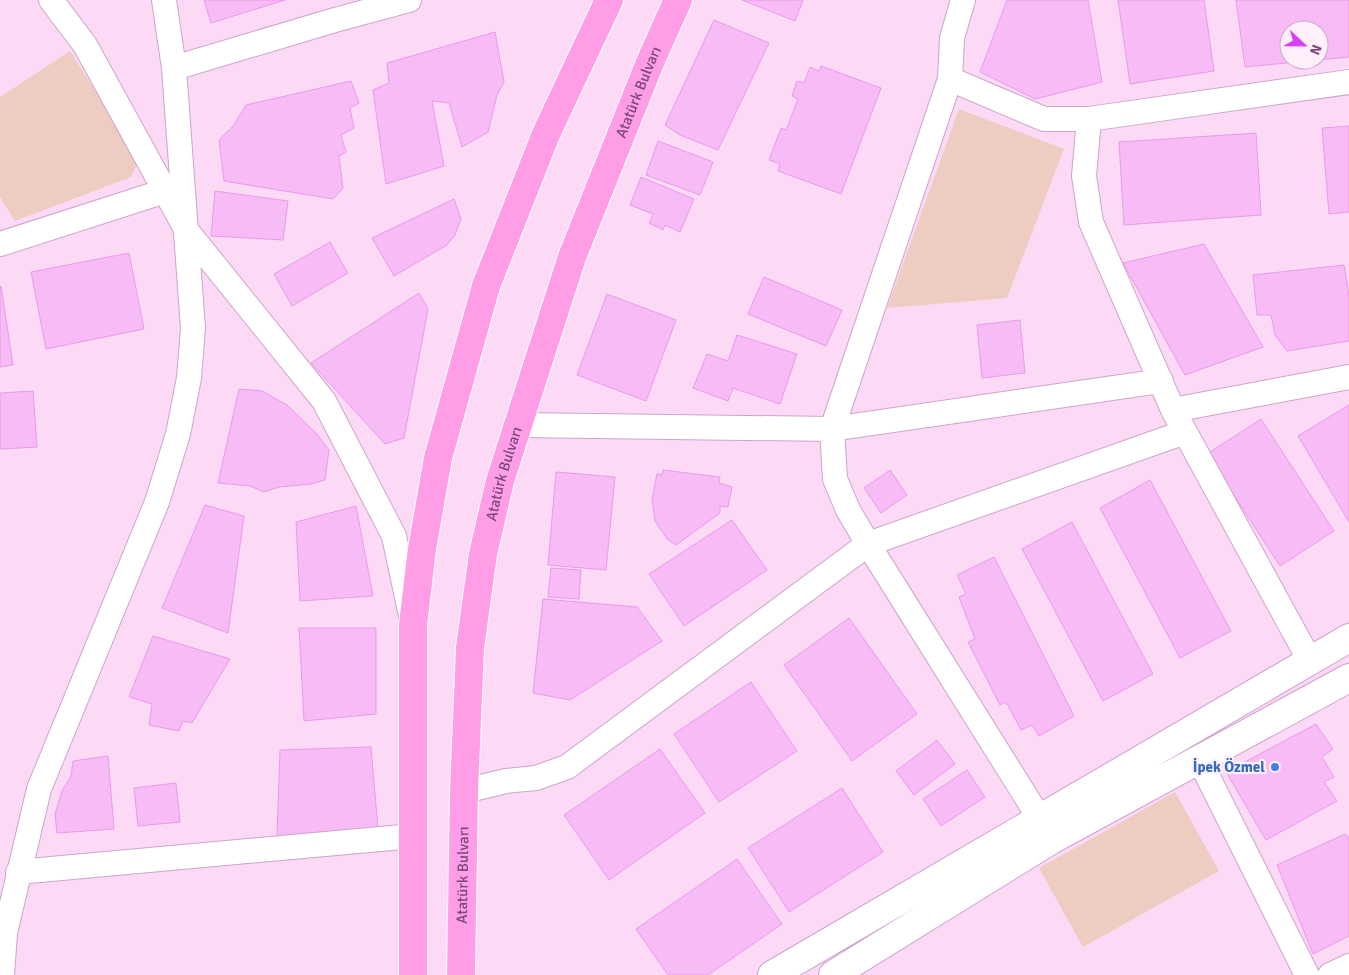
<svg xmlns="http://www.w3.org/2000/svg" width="1349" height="975" viewBox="0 0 1349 975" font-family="Signika,sans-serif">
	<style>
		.residential { fill: #fcdaf6; fill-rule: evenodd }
		.green { fill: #eeccc2 }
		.building { fill: #f7bbf6; stroke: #eb99eb; fill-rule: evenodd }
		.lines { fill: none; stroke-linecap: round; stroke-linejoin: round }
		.minor-casing { stroke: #cda5cb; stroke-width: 26 }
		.secondary-casing { stroke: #cea0cc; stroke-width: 30 }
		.primary-casing { stroke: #fff; stroke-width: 30 }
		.minor { stroke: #fff; stroke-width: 24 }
		.secondary { stroke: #fff; stroke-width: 28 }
		.primary { stroke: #ff9de7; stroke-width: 28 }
		.shop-dot { fill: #3f7fe0; stroke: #ffeffb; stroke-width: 2 }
		.labels { text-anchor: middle; stroke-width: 4.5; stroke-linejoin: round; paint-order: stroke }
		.street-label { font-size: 15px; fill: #7a477b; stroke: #ffeffb }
		.shop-label { font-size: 15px; font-weight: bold; fill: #366cbe; stroke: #ffeffb; text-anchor: end }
	</style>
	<rect width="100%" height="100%" fill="#fee6f9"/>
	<!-- residential -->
	<path class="residential" d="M0 0H1349V975H0ZM1289 30H1319V60H1289Z"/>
	<!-- green -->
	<path class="green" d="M70 51 139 160 131 177 15 221 0 197V97Z
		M959 109 1064 149 1007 298 887 308Z
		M1175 792 1219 871 1083 947 1039 868Z"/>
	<!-- building -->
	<path class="building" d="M204 0H285L211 23Z
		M742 0H803L795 21Z
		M1007 0H1088L1102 82 1035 99 980 72Z
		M1118 0H1204L1214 71 1130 84Z
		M1236 0H1349V57L1245 67ZM1289 30H1319V60H1289Z
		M714 20 769 43 718 150 680 135 665 125Z
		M495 32 504 82 497 95 488 132 462 147 449 103 432 101 444 166 386 184 373 90 389 83 387 63Z
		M821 66 881 88 841 194 778 171 780 164 769 160 781 128 786 130 798 99 792 96 797 81 804 83 810 67 819 71Z
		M351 81 359 103 350 108 354 128 341 135 346 152 339 156 343 188 333 199 224 181 219 140 233 126 246 105Z
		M1349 126V212L1329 214 1322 128Z
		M1256 133 1261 215 1124 225 1119 142Z
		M658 141 713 162 700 195 646 175Z
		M641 177 694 199 680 232 665 225 663 230 649 223 653 214 630 205Z
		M215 191 288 201 283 240 211 236Z
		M454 199 461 219 455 235 447 245 394 276 372 238Z
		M330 242 348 273 292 306 274 274Z
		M1204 244 1263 347 1185 375 1123 263Z
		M129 253 144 329 46 349 31 272Z
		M1344 265 1349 295V341L1287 351 1275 335 1271 315H1257L1253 275Z
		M764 277 842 310 826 346 748 314Z
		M1 286 13 365 0 367V287Z
		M419 293 428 309 404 438 385 444 311 363Z
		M607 294 676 320 646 401 577 375Z
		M1020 320 1025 373 982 378 977 325Z
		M737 335 797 354 780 404 733 388 728 401 693 388 707 354 728 361Z
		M239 389 262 391 287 405 316 433 329 450 325 480 311 484 279 487 264 492 250 486 218 483Z
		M33 391 37 447 0 449V393Z
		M1349 405V522L1298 436Z
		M1261 419 1334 531 1280 566 1207 454Z
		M663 470 720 477 719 483 732 487 728 507 720 506V513L676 545 667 539 655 521 652 499 657 474 662 475Z
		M890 470 907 495 881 513 864 488Z
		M556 472 615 477 606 570 548 565Z
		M1150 480 1231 631 1180 658 1100 508Z
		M205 505 244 516 228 633 162 608Z
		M356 506 373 596 300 601 296 522Z
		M732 520 767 570 684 626 649 574Z
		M1072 522 1153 674 1103 701 1022 549Z
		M994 557 1074 716 1039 736 1032 725 1021 730 1006 702 1000 705 968 642 975 639 959 597 966 594 957 575Z
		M551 568 581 570 579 599 548 597Z
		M543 599 637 607 662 641 570 700 533 693Z
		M849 618 917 714 852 761 784 665Z
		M299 628H376V714L304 721Z
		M153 636 230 659 192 723 183 721 179 731 149 725 152 704 129 697Z
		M751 682 797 751 719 802 674 734Z
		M1316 724 1333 749 1322 757 1334 777 1324 782 1337 801 1266 840 1226 772Z
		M937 740 955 764 914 795 896 771Z
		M371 747 378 828 277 837 280 750Z
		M660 749 705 813 609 880 564 815Z
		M108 756 114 829 57 833 55 814 62 791 71 776 73 761Z
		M967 770 985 797 941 826 923 799Z
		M176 783 180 822 138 826 134 788Z
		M842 788 883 852 789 912 748 848Z
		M1345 834 1349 837V936L1313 954 1277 865Z
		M737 859 782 924 708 975H668L636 929Z"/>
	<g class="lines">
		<!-- minor casing -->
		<g class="minor-casing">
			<path id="minor" d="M51 0 85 45 187 231 324 401 394 536 411 616
				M963 0 952 38 950 79 832 429 835 479 848 510 868 544 1040 819
				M174 68 335 20 409 0
				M950 79 1044 119H1089L1349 82
				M1089 119 1084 176 1091 222 1173 410 1310 661
				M0 244 165 191
				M1173 410 1349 377
				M519 425 832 429 1161 381
				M1199 759 1307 975
				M464 791 506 781 536 778 567 767 868 544 1185 432
				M18 872 413 836
				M2 975 5 933 39 789 157 502 178 434 189 378 193 328 174 68 164 0
				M1330 975 1349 966"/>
		</g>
		<!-- secondary casing -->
		<g class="secondary-casing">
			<path id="secondary" d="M772 975 1349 638
				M833 975 1051 840 1349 678"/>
		</g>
		<!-- primary casing -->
		<g class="primary-casing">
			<g id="primary">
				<path d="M413 975V625L422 549 438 458 486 286 546 134 609 0"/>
				<path id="s1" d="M461 975 464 791 470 648 483 554 500 481 572 257 651 60 678 0"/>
			</g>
		</g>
		<!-- minor -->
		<use href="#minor" class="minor"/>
		<!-- secondary -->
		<use href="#secondary" class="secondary"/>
		<!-- primary -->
		<use href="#primary" class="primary"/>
	</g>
	<!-- markers -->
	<circle class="shop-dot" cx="1275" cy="767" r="5"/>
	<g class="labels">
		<!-- street labels -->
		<g class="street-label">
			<text dy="5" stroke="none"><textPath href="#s1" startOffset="910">Atatürk Bulvarı</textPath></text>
			<text dy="5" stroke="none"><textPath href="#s1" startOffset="505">Atatürk Bulvarı</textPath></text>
			<text dy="5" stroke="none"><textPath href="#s1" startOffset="100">Atatürk Bulvarı</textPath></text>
		</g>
		<!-- shop labels -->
		<g class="shop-label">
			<text x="1265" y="772">İpek Özmel</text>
		</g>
	</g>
	<!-- north arrow -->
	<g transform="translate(1304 45) rotate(112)"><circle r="24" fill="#ffeffb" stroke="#caacc8"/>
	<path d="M0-4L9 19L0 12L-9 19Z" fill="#d840f4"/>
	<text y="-8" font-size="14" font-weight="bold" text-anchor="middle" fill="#7a477b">N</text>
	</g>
</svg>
